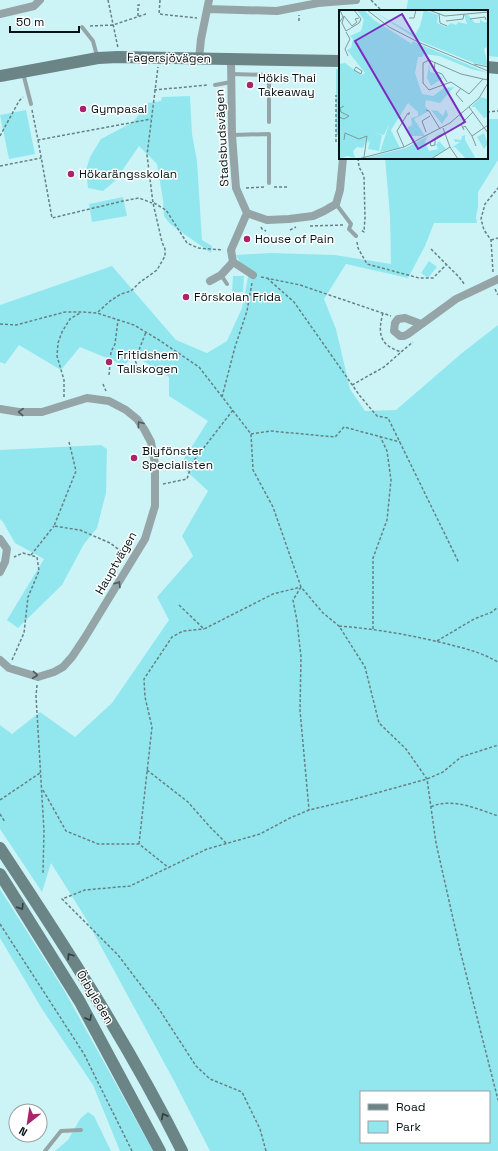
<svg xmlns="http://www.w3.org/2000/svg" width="498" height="1151" viewBox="0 0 498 1151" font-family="'Space Grotesk',sans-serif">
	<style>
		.green { fill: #92e7ef; fill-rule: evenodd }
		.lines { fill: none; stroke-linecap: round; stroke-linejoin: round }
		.path { stroke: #668184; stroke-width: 1.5; stroke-dasharray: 3 2; stroke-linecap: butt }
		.lane { stroke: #95a5a7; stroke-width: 4 }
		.street { stroke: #95a5a7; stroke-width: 8 }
		.secondary { stroke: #6b8486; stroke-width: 12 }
		.oneway { stroke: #4c5c5e }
		.oneway2 { stroke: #2d4042 }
		.poi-dot { fill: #aa246c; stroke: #fff; stroke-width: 1.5 }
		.labels { text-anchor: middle; stroke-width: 3; stroke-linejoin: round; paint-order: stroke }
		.street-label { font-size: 12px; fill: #041214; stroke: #fff }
		.poi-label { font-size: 12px; fill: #041214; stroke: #fff; text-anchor: start }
		.inset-road { fill: none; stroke: #7c9a9c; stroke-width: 1 }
		.view { fill: #7b2cbf; fill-opacity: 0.15; stroke: #7b2cbf; stroke-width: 2 }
		.inset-edge { fill: none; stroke: #041214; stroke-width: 2 }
	</style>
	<rect width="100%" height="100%" fill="#ccf4f7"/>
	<!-- green -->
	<path class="green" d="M408 0H498V57L487 56V11H406Z
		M336 69H340V135H336Z
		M190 96 192 134 197 161 202 240 212 246 211 253 170 224 164 216 163 200 157 164 139 146 115 181 103 191 88 188 86 170 90 157 101 139 133 122 148 103 161 101 162 97Z
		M26 110 35 154 9 159 0 115Z
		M487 119H498V160L478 192V207L476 217 477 223H434L425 246 408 278 346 264 324 299 336 329 350 389 365 411 396 410 462 353 498 325V1151H210L173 1079 85 917 51 863 42 892 0 829V725L12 734 40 712 75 737 112 703 169 620 157 597 193 556 182 536 208 491 180 465 208 421 169 396V377L135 356 124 365 80 347 61 370 19 345 5 364 0 362V305L112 266 176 340 207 353 227 341 242 308 248 277 236 255 271 253 335 255 391 264 390 216 385 158H487ZM361 1092H489V1142H361Z
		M123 197 127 216 92 222 89 204Z
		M429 261 437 267 428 278 421 273Z
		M233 276H244L243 292H232Z
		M101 445 107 449 106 493 97 528 84 544 62 585 18 628 7 620 44 559 15 543 3 522 0 519V450Z
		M0 889 64 990 153 1151H120L93 1085 42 1009 0 938Z
		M88 1112 94 1116 111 1151H55L68 1140 80 1119Z"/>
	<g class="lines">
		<!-- path -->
		<path class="path" d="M108 0 118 48
			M160 0 159 14 197 18
			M371 0 380 9
			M138 16V5H140
			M299 21V15
			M90 26 113 25 146 14
			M154 90 208 85
			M32 110 38 140 151 119
			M487 112 498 111
			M0 136 19 101 23 97
			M38 140 52 218 123 201 139 198 152 203
			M336 142V95
			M358 158 359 167 364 176 365 218 364 232 361 230
			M0 166 41 158
			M274 187H288
			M246 188 264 187
			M154 203 166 210 187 243 198 248 223 250
			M310 226 344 225
			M261 227 262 229 266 231
			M290 230 296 227
			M491 240 498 238
			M357 242 358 248 367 264 419 278H433L447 264
			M431 249 459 277 465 285
			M493 272 491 240 484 230 481 219 485 204 498 188
			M261 277 300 285 391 316
			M267 278 294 302 360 396 377 416 388 418 459 563
			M495 289 498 295
			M98 312 110 301 121 294 131 291 139 283 157 270 165 256V249L162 242 153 203 147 155 158 67
			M383 313C380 324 378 336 386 344 390 348 396 350 401 352L413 342
			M0 324 16 325 65 312H82L97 313 134 325 159 340 199 367 251 434 253 470 273 507 301 587 323 613 339 626 365 667 379 723 406 749 427 779 436 843 461 954 498 1100
			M135 368 137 365 135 360 146 332
			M109 375 111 352 115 344 118 320
			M103 384 106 391
			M352 385 384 367 400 353
			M64 397V380L57 356 58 343 62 332 70 319 80 313
			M222 397 235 347 247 311 252 283
			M251 434 271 431 335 437 344 427 400 442
			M69 442 76 471 54 526 80 530 110 543 126 555
			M163 484 187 479 192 463 233 410
			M31 555 54 526
			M301 587 293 600 297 621 301 657 300 710 309 810
			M179 605 204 629 273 594 301 587
			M339 626C378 629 417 636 455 646 471 650 484 654 498 662
			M373 629V558L387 520 391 480 387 451 380 436
			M437 641 474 619 492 612 498 607
			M12 660 24 633 28 597 39 571 37 557 23 553 14 557
			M37 685 36 696 44 831 43 873
			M147 770 188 802 210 827 226 843
			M43 790 66 831 98 844H139L169 868
			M0 800 40 773
			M431 807C451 797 478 809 498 816
			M0 814 5 822
			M139 844 152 727 145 697 144 679 172 637 183 631 204 629
			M0 924 84 1054 132 1151
			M266 1151 260 1129 242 1092 210 1079 196 1066 159 1009 118 955 62 899 85 890 130 886 207 849 260 834 290 818 309 810 351 800 427 779 443 772 461 757 498 745"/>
		<!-- lane -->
		<path class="lane" d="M82 27 93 41 97 56
			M23 73 31 104
			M232 74 269 75V122
			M215 85 231 82
			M232 135 269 134V183
			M336 204 351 224 349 229 356 236
			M221 275 227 284
			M45 1151 61 1131 81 1130"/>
		<!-- street -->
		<path class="street" d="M207 9 277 11 318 3 356 0
			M0 14 34 6 40 0
			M199 59 201 39 209 0
			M231 59 232 135 236 188 247 213 231 250 233 262 253 275
			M247 213 267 220 289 219 313 216 324 211 336 204 340 190 343 158
			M210 281 221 275 233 262
			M421 324 405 318 398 319 395 323 394 331 400 336H404L408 334 456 299 498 279
			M0 409 19 412H42L87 398 109 401 126 410 137 419 144 429 151 442 155 464V506L145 539 84 639 72 657 63 667 54 672 38 677 9 668 0 660
			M0 539 7 549 5 562 0 572"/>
		<!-- secondary -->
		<path class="secondary" d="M487 67 498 68
			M0 76 98 58 118 57 340 61
			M0 848C65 946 129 1045 182 1151
			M0 874 80 1002 160 1151"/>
	</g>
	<!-- one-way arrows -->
	<defs><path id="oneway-chevron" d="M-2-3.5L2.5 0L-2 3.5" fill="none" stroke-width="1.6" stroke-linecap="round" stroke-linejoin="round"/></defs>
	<g class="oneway">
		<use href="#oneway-chevron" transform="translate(21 412) rotate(-177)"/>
		<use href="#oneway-chevron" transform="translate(140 424) rotate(-126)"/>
		<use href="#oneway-chevron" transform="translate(118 584) rotate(-58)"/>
		<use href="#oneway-chevron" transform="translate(35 675) rotate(6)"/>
	</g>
	<g class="oneway2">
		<use href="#oneway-chevron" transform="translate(21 907) rotate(58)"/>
		<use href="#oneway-chevron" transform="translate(70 956) rotate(-123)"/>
		<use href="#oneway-chevron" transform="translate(89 1018) rotate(61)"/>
		<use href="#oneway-chevron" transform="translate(164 1116) rotate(-117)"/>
	</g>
	<!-- markers -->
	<g class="poi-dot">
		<circle cx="250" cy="85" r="4"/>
		<circle cx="83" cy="109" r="4"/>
		<circle cx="71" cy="174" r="4"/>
		<circle cx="247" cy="239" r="4"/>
		<circle cx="186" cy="297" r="4"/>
		<circle cx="109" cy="362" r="4"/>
		<circle cx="134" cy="458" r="4"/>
	</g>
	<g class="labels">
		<!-- street labels -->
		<g class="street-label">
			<text transform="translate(169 58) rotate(1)" y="4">Fagersjövägen</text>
			<text transform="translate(222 138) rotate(-93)" y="4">Stadsbudsvägen</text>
			<text transform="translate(116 563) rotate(-60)" y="4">Hauptvägen</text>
			<text transform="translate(95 997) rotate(59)" y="4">Örbyleden</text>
		</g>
		<!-- poi labels -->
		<g class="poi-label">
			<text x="258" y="82">Hökis Thai<tspan x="258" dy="14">Takeaway</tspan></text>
			<text x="91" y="113">Gympasal</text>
			<text x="79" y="178">Hökarängsskolan</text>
			<text x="255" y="243">House of Pain</text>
			<text x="194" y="301">Förskolan Frida</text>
			<text x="117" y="359">Fritidshem<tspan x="117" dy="14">Tallskogen</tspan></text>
			<text x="142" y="455">Blyfönster<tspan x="142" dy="14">Specialisten</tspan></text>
		</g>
	</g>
	<!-- overview -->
	<g transform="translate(339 10)">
		<rect width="149" height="149" fill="#ccf4f7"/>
		<path d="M18 0H25L35 10 73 34V31L149 63 132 59 100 46 85 44 83 47H79L76 63 83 84 94 86 105 78 115 77 101 93 87 90 86 96 90 101 75 109 86 126H70L69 117 73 115 72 108 79 106V102L69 93 52 120 61 138 41 142 50 114 45 125 32 122 43 125 40 141 29 139 31 130 29 133 28 129 24 138 18 137 14 141 16 148 8 146 0 149V54L6 53 22 65 26 63 8 40 12 38 14 29 11 26 22 21 25 10ZM32 0 76 25 81 16 85 0 99 5 98 13 107 17 112 13 117 15 119 12 128 14 125 5H129L136 13H141V9L144 12H149V36L145 39 149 56 135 53 81 31ZM90 54 91 62 99 64 104 68 92 76 88 68ZM142 87 149 89V107L145 108 136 97H132ZM107 99 109 105 103 114 92 100 99 101 104 106ZM145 123 149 134 145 139 138 127ZM126 125V130L136 147 134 149H127L116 137 112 138 121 132H116L115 129 122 130 123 126ZM89 126 86 132 90 141 99 139 97 135 100 131 107 139 91 149H22L67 138Z" fill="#92e7ef"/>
		<path class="inset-road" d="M15 0 22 9 20 13 7 21 3 13 5 6 13 16 18 12 16 9 20 8M28 0 50 17 79 32 149 61M90 0 106 6 149 2M100 4 101 13 108 16M70 8H75L77 0M131 9 146 7 147 10M107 11 124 9 125 4M0 13 4 7 1 0M7 22 11 29 6 39 9 46M96 52 95 61 103 64 108 72M135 54 149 57M17 57 23 61 22 64 15 60ZM144 69 130 84 112 72 90 80 84 73V53L90 50 122 64 144 69 149 70M122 78 117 84 124 92M130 97 149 123M87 100 90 101 101 119M0 107 5 109 10 106 2 102 1 98 5 96M104 118 111 137M123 118 126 116 133 126M125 120 122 114 134 102M87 122 83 111 91 106M96 129V135L92 136 91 132 99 126 106 123M5 130 6 123 20 129 28 126 25 147M137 136 133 126 149 115M65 137 58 121 69 103H71L69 105M19 149 65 137 111 113 140 88 149 73M92 149 111 137 119 149"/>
		<path class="view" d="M63 4 126 112 79 139 16 31Z"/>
		<rect width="149" height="149" class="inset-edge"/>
	</g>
	<!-- legend -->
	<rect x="360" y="1091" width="130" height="52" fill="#ffffff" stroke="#9ba0a1"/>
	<rect x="368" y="1104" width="20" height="6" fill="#6b8486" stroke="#9ba0a1"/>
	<text x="396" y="1111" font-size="12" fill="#041214">Road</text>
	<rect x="368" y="1121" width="20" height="12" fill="#92e7ef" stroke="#9ba0a1"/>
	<text x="396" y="1131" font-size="12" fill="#041214">Park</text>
	<!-- north arrow -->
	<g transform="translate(28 1123) rotate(210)"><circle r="19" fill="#ffffff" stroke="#9ba0a1"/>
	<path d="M0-3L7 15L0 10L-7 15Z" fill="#aa246c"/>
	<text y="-6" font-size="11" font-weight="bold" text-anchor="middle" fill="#041214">N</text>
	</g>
	<!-- scale -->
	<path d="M10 26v6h69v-6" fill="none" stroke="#041214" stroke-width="2"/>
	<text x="16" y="26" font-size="12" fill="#041214" stroke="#ffffff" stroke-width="3" paint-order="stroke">50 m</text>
</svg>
